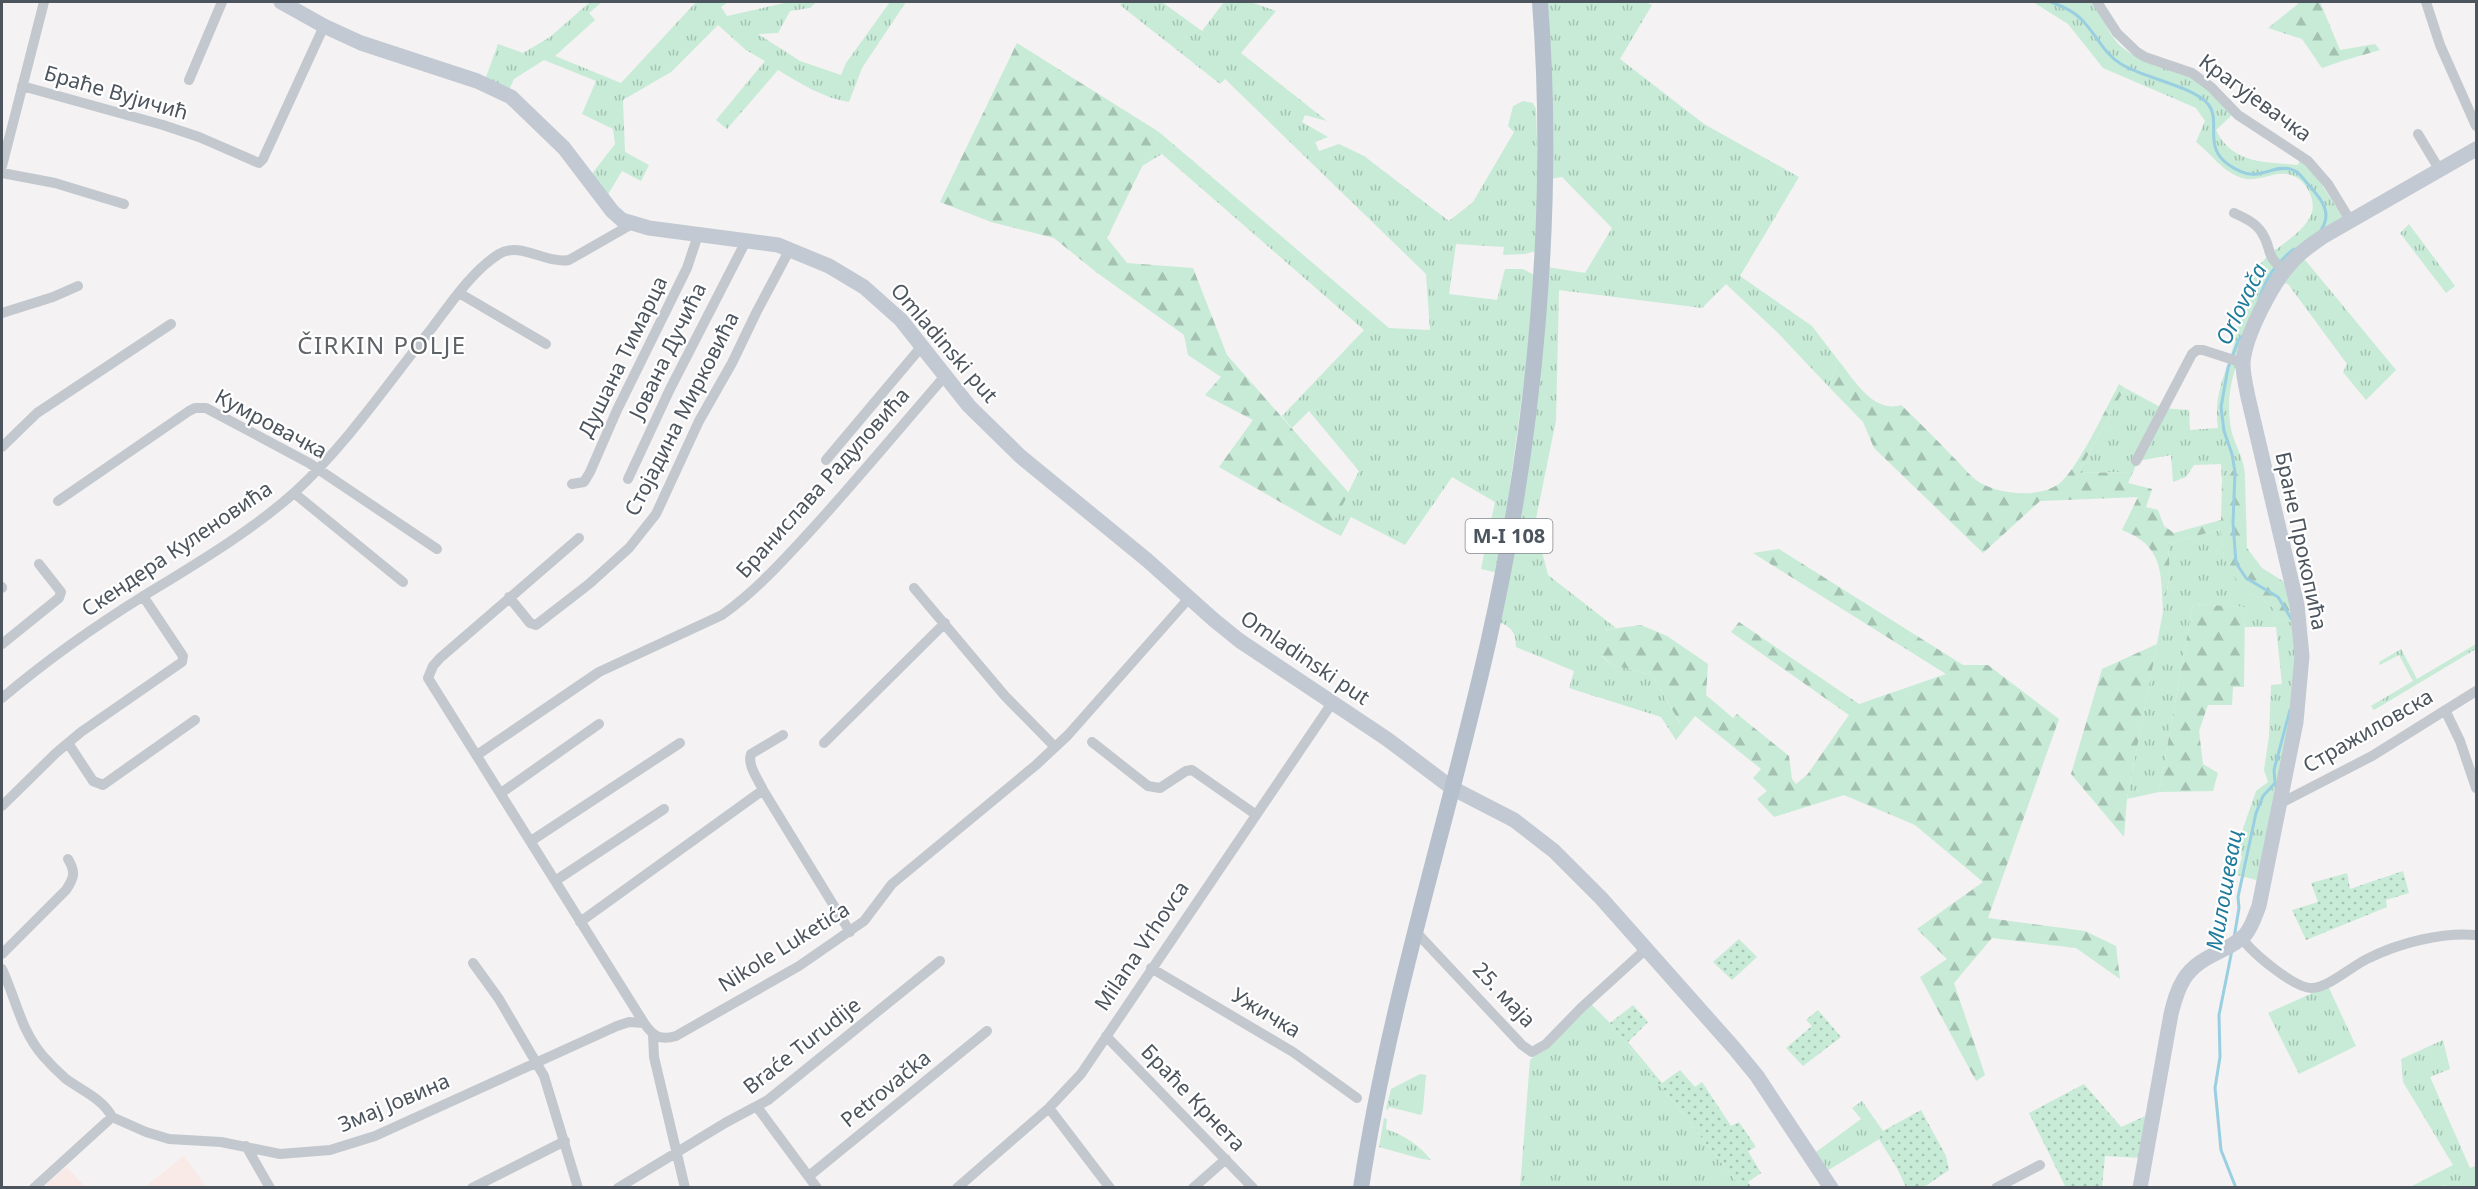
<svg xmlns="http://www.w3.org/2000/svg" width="2478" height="1189" viewBox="0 0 2478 1189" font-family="'Noto Sans',sans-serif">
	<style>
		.medical { fill: #f9e9e7 }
		.grass { fill: url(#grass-tufts) }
		.forest { fill: url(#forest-firs) }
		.garden { fill: url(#garden-dots) }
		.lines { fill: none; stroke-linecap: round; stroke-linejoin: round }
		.stream { stroke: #9acfe2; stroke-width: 3 }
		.street { stroke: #c2c8ce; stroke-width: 10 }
		.secondary { stroke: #c2c9d2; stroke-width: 15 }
		.primary { stroke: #b5c0cc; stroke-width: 16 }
		.labels { text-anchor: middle; stroke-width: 4.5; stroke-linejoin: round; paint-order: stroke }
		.shield { fill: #fff; stroke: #82878e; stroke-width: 1.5 }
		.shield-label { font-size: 20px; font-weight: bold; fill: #4c545d }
		.street-label { font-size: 21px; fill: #4c545d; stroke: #fff }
		.water-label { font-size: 22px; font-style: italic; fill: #1f7b9c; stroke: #fff }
		.quarter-label { font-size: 24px; letter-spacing: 1.5px; fill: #5f6266; stroke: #fff }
	</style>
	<defs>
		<pattern id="grass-tufts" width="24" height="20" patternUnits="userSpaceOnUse" patternTransform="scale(1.5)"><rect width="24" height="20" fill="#c7ebd7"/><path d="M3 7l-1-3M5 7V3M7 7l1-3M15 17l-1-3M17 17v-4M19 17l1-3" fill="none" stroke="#a4c1b2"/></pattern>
		<pattern id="forest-firs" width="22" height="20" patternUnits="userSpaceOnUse" patternTransform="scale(1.5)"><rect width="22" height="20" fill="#c7ebd7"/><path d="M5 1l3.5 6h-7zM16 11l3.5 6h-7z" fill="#a4c1b2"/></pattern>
		<pattern id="garden-dots" width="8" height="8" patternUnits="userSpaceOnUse" patternTransform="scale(1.5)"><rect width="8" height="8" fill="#c7ebd7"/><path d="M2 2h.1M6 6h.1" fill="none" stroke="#a4c1b2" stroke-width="1.8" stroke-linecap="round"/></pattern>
	</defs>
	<rect width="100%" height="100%" fill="#f4f2f2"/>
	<!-- medical -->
	<path class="medical" d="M184 1156 206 1187 144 1188Z
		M66 1167 85 1187H44Z"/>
	<!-- grass -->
	<path class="grass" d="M590 2H602L589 13 595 20 555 56 621 83 696 2H728L721 7 727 16 789 2H816L810 8 790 11 778 33 758 34 800 61 841 75 846 63 890 2H906L862 68 849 102C823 98 800 83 778 70L727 129 716 120 765 61 746 50 718 25 671 72 623 100 625 152 649 165 641 181 622 171 607 196 591 175 615 144 613 129 582 114 596 81 544 60 514 79 509 90 485 80 498 44 523 53 550 37Z
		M1123 2H1162L1202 31 1224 2H1250L1276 11 1241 53 1327 121 1305 115 1302 122 1328 137 1315 142 1319 151 1339 144 1364 156 1449 221 1473 202 1514 132 1508 126 1513 106 1523 101 1533 103 1536 109 1538 167 1536 251 1525 254 1503 255 1504 247 1456 244 1449 294 1497 300 1505 269H1523L1534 275 1531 331 1498 573 1481 569 1495 502 1452 477 1405 545 1351 517 1341 536 1329 530 1359 471 1309 411 1292 428 1282 416 1364 330 1162 154 1142 166 1159 132 1389 328 1430 330 1426 274 1225 79 1220 84 1120 5Z
		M1545 2H1646L1652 5 1620 59 1704 124 1799 177 1740 276 1812 326 1838 360 1829 387 1778 333 1726 284 1702 308 1559 290 1556 420 1535 524 1548 575 1616 628 1604 630 1601 656 1613 665 1652 675 1680 724 1695 716 1676 740 1661 717 1569 688 1574 671 1516 647C1516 633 1512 627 1499 622L1547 267 1585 273 1612 228 1562 177 1550 179Z
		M2033 2H2093C2104 17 2108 36 2123 48 2146 67 2180 66 2204 84 2214 92 2223 105 2233 114L2216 130C2232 164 2265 162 2298 165L2300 159 2311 168 2347 224 2299 256 2306 261 2396 370 2366 400 2343 372 2347 364 2288 284 2276 282C2254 326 2223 372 2230 422 2232 444 2246 457 2245 480L2232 470 2222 479 2221 464 2194 465 2186 477 2173 482 2171 455 2138 461 2133 472 2078 473 2125 388 2162 408 2189 410 2190 430 2218 428C2213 393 2227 372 2235 340 2241 315 2243 287 2259 266 2273 247 2301 237 2311 215 2316 203 2310 188 2299 179 2280 165 2261 184 2242 178 2221 171 2212 154 2196 142L2205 121 2196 108 2103 68 2068 24Z
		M2409 224 2455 286 2446 293 2400 233Z
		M2221 529 2224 558 2249 594 2261 598 2272 607 2279 618 2299 625 2302 650 2260 881 2237 875 2242 857 2237 846 2256 791 2268 782 2264 770 2269 736 2271 685 2282 684 2276 627H2245V607L2193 604 2159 792 2127 799 2168 586 2170 573 2168 544Z
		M2476 644V649L2374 710 2371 706 2413 681 2399 655 2380 665 2379 662 2401 649 2417 679Z
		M2328 986 2356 1046 2299 1074 2268 1013Z
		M1591 1004 1610 1023 1741 1187 1520 1188 1530 1060Z
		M2443 1040 2450 1069 2430 1077 2470 1168 2476 1166V1187H2446L2444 1185 2438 1187H2410L2453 1165 2403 1082 2401 1059Z
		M1420 1074 1426 1075 1423 1110 1421 1115 1389 1107 1388 1110 1386 1109 1391 1089Z
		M1862 1101 1883 1131 1881 1138 1827 1171 1816 1152 1861 1119 1852 1108Z
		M1384 1118 1387 1119 1386 1129C1404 1135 1419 1145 1431 1160L1422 1159 1379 1147Z"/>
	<!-- forest -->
	<path class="forest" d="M2297 2H2320L2340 50 2375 44 2380 50 2342 61 2322 68 2302 39 2268 28 2298 4Z
		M1017 43 1159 132 1107 238 1127 263 1193 268 1227 355 1349 493 1329 530 1219 467 1253 420 1205 395 1221 377 1188 355 1184 335 1096 272 1054 238 991 222 940 202Z
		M1838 360C1853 378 1873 414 1901 405 1919 422 1936 439 1953 457 1961 464 1968 474 1976 480 1996 495 2040 499 2060 483 2080 465 2105 410 2119 384L2125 388 2078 473 2133 472 2128 483 2152 489 2146 507 2158 510 2164 526 2174 533 2221 520 2222 479 2232 470 2245 480 2247 548 2262 568 2286 583 2299 625 2279 618 2272 607 2261 598 2249 594 2240 586 2224 558 2221 529 2168 544 2170 573 2163 613C2161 573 2164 546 2122 530L2138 497 2040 501 1983 553 1874 448 1863 422 1829 387Z
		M1779 549 1963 665H1988L2059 719 1988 918 2085 931 2116 946 2120 979 2076 948 1992 938 1954 983 1985 1075 1976 1081 1920 977 1947 959 1917 929 1983 882 1915 825 1844 795 1774 817 1757 799 1767 791 1753 778 1761 769 1695 716 1681 725 1652 675 1613 665 1602 656 1595 664 1581 656 1604 630 1641 625 1667 636 1708 664 1706 695 1733 718 1737 714 1789 756 1792 779 1796 784 1807 775 1849 715 1731 632 1739 622 1859 704 1946 674 1753 553Z
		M2193 604 2245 607 2244 687H2233L2232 705H2208L2199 731 2203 764 2218 773 2213 791 2159 792Z
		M2157 644 2127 799 2124 837 2071 774 2102 669Z"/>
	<!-- garden -->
	<path class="garden" d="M2403 871 2409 893 2386 900 2387 907 2306 940 2292 910 2318 902 2311 883 2347 873 2350 889Z
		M1739 939 1757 957 1732 980 1713 962Z
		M1633 1005 1648 1022 1628 1042 1662 1083 1680 1070 1695 1087 1702 1082 1731 1126 1739 1122 1756 1147 1748 1151 1761 1173 1748 1182 1751 1187H1741L1610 1023Z
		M1818 1010 1841 1037 1803 1066 1786 1048 1812 1026 1806 1020Z
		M2084 1084 2121 1127 2150 1114 2140 1158 2105 1156 2102 1187 2066 1188 2029 1113Z
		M1921 1110 1946 1156 1949 1170 1924 1187H1906L1897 1168 1879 1139 1883 1131Z"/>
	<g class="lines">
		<!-- stream -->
		<path class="stream" d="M2051 2C2062 6 2074 11 2082 20 2096 34 2104 54 2121 64 2143 78 2193 86 2208 104 2222 121 2202 147 2229 165 2259 186 2269 164 2290 169 2298 171 2302 177 2307 183 2319 197 2334 211 2321 230
			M2259 299C2266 278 2276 263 2294 249
			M2244 335 2239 339 2228 368 2221 407 2224 431 2232 454 2235 472 2233 523 2236 563 2246 578 2278 597 2292 620
			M2234 938 2239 908 2238 897 2256 813 2263 796 2275 783 2274 770 2290 710
			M2232 950 2219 1015 2220 1057 2215 1088 2221 1150 2236 1188"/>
		<!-- street -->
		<path class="street" d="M2097 2 2117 33 2137 52 2145 57 2192 73 2211 87 2238 115 2308 161 2328 184 2350 220
			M2426 2 2440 45 2476 126
			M189 80 222 2
			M22 86 163 125 199 137 259 163 263 159 324 26
			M2418 134 2439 169
			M2 166 44 2
			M2 173 55 183 124 204
			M2234 213C2245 218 2256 223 2262 233 2273 250 2264 256 2285 270
			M459 293 546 344
			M2 313 53 297 78 286
			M2 447 37 413 171 324
			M826 460 922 346
			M2136 461 2192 354 2197 350H2203L2243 363
			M628 479 670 389 746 241
			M572 484 584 482 590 472 617 410 687 268 698 235
			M294 493 403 582
			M58 501 189 411 195 408H206L309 463 437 549
			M579 538 440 658 433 666 428 678 644 1023C653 1036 660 1041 676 1036L799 966 864 921 892 884 1036 765 1068 735 1190 597
			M2 588V587
			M914 588 1005 696 1055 747
			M509 597 530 623 536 625 589 584 629 548 656 514 699 421 732 363 756 313 790 249
			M2 644 59 598 61 592 39 564
			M2 698C47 660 95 626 145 595 194 565 253 530 295 492 347 444 388 383 432 328 451 303 472 271 499 254 520 241 546 264 569 260L632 224
			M2445 710 2460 741 2476 788
			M783 735 751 754C747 765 758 779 763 790L850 932
			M1092 742 1148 786 1160 788 1186 771 1192 770 1255 814
			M68 743 93 781 103 785 195 720
			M824 743 945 623
			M477 755 599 672 722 615C753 593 777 567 803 539 852 486 898 430 945 376
			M501 793 599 724
			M2279 804 2372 756 2476 691
			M2 806 56 753 81 732 182 662 183 656 143 596
			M531 841 680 743
			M555 881 664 809
			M580 922 763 790
			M1415 931 1522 1045 1532 1052 1546 1044 1581 1008 1646 949
			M2242 938C2251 952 2295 989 2312 988 2328 988 2353 965 2369 958 2399 943 2442 932 2476 935
			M2 954 66 890C74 878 76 872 68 859
			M473 963 499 999 544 1076 578 1188
			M1151 968 1293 1052 1357 1098
			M2 969C16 999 21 1031 43 1056 50 1064 58 1072 66 1079 81 1090 103 1099 112 1117
			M653 1035 654 1057 685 1188
			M1106 1036 1253 1188
			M757 1107 817 1188
			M1049 1108 1110 1188
			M246 1146 270 1188
			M809 1176 987 1031
			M34 1188 112 1117 146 1132 169 1139 221 1142 280 1154 330 1150 375 1136 617 1026 629 1022 644 1023
			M472 1188 565 1141
			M618 1188 725 1123 768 1100 940 961
			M957 1188 1049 1108 1081 1074 1332 703
			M1193 1188 1226 1159
			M1996 1188 2040 1165"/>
		<!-- secondary -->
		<path class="secondary" d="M281 2 324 26 361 43 477 81 511 97 564 148 612 211 622 220 649 228 778 245 829 266 864 287 901 320 969 406 1020 456 1147 560 1214 620 1240 641 1387 739 1452 788 1514 820 1554 851 1601 898 1734 1048 1757 1076 1831 1188
			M2140 1188 2171 1014C2174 1002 2177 990 2184 979 2200 954 2229 952 2245 935 2252 927 2255 916 2259 906L2296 722 2302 656 2297 605 2248 397C2246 386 2243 375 2243 364 2244 337 2273 282 2291 263 2300 252 2312 244 2324 236L2476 149"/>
		<!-- primary -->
		<path class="primary" d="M1361 1188C1389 1002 1448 822 1489 639 1535 435 1556 211 1540 2"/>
	</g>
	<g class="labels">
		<!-- shield labels -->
		<rect class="shield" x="1465.5" y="519" width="87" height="34" rx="4.5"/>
		<g class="shield-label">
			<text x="1509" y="543">M-I 108</text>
		</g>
		<!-- street labels -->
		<g class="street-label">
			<text transform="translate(116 93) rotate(16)" y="7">Браће Вујичић</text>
			<text transform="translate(2255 98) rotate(36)" y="7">Крагујевачка</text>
			<text transform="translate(944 343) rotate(49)" y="7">Omladinski put</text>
			<text transform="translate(668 351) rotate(-64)" y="7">Јована Дучића</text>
			<text transform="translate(623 357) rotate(-64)" y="7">Душана Тимарца</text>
			<text transform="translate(682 414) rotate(-63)" y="7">Стојадина Мирковића</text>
			<text transform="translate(271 424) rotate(28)" y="7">Кумровачка</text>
			<text transform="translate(823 483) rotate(-48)" y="7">Бранислава Радуловића</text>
			<text transform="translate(2301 541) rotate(78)" y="7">Бране Прокопића</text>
			<text transform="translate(177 549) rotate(-34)" y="7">Скендера Куленовића</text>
			<text transform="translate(1305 658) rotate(34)" y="7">Omladinski put</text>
			<text transform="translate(2368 731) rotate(-30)" y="7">Стражиловска</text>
			<text transform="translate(1142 946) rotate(-56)" y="7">Milana Vrhovca</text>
			<text transform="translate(784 947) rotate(-32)" y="7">Nikole Luketića</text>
			<text transform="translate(1504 995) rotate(47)" y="7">25. маја</text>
			<text transform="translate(1266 1013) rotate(31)" y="7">Ужичка</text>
			<text transform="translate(802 1046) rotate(-38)" y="7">Braće Turudije</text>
			<text transform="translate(886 1089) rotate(-39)" y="7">Petrovačka</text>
			<text transform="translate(1193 1098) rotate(46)" y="7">Браће Крнета</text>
			<text transform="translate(394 1103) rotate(-23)" y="7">Змај Јовина</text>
		</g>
		<!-- water labels -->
		<g class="water-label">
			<text transform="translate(2241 304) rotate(-64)" y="8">Orlovača</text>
			<text transform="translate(2224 890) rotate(-80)" y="8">Милошевац</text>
		</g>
		<!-- quarter labels -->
		<g class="quarter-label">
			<text x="382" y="354">ČIRKIN POLJE</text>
		</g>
	</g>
	<!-- border -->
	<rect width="2478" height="1189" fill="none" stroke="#4c545d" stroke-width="6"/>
</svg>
